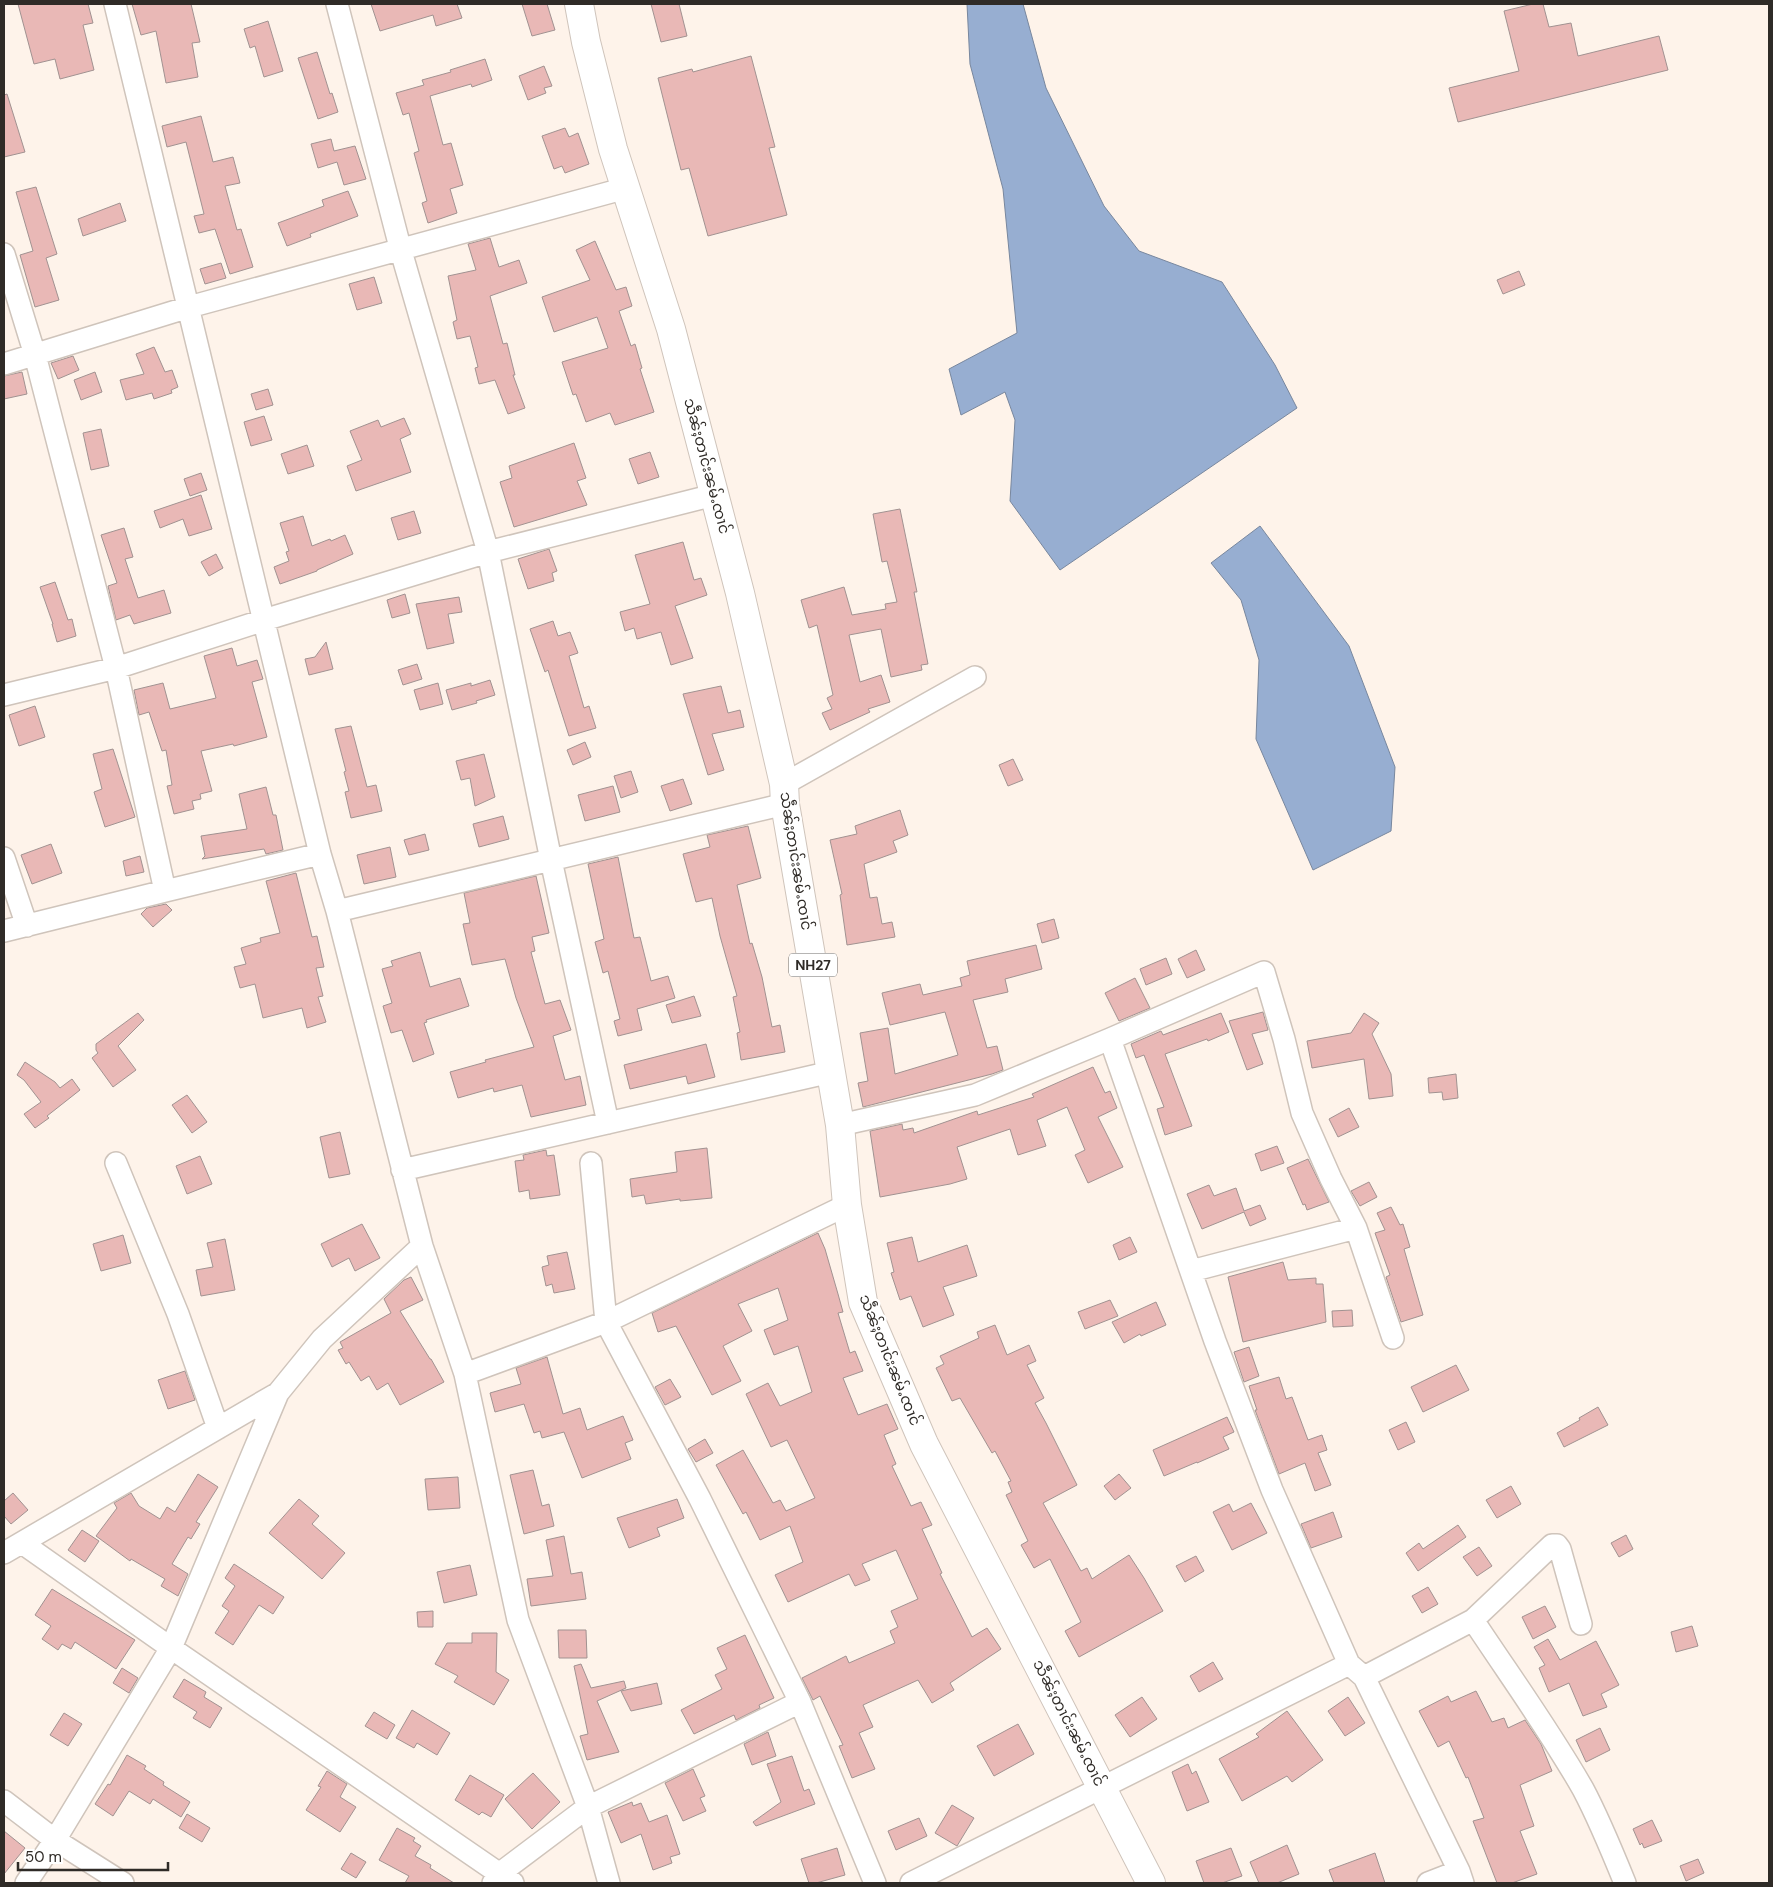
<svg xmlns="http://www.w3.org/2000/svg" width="1773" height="1887" viewBox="0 0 1773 1887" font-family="'DM Sans','Noto Sans Myanmar',sans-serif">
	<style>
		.water { fill: #97aed1; stroke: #78879e }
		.building { fill: #e9b8b6; stroke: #a19291 }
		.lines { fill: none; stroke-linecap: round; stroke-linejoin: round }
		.minor-casing { stroke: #cfc4bb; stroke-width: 24 }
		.highway-casing { stroke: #cfc4bb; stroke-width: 30 }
		.minor { stroke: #fff; stroke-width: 21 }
		.highway { stroke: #fff; stroke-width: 28 }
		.labels { text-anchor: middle; stroke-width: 5; stroke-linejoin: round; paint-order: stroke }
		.shield { fill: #fff; stroke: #6d6b68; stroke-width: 1 }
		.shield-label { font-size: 14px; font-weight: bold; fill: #2f2b27 }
		.street-label { font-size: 15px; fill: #2f2b27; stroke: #fff }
	</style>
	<rect width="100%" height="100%" fill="#fef3ea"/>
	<!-- water -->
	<path class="water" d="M967 4H1023L1046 88 1104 206 1139 251 1222 282 1275 365 1297 408 1060 570 1010 501 1015 420 1005 392 961 415 949 369 1017 333 1003 189 970 64Z
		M1260 526 1349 646 1395 767 1391 831 1313 870 1256 739 1259 660 1241 600 1211 563Z"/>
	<!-- building -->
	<path class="building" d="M18 4H88L93 23 83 25 94 70 60 79 55 59 34 64Z
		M132 4H191L200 42 192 43 198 77 166 83 156 31 141 35Z
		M371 4H457L462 18 436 26 433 15 380 31Z
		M522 4H547L555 30 532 36Z
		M651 4H679L687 36 661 42Z
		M1533 4H1543L1549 27 1571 23 1578 56 1659 36 1668 70 1458 122 1449 88 1519 71 1504 11Z
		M268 21 283 71 264 77 255 46 250 48 244 29Z
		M317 52 330 94 332 93 338 112 318 119 298 58Z
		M751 56 775 147 769 148 787 215 708 236 689 168 681 170 658 78 692 69 693 72Z
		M485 59 492 80 472 87 471 84 430 96 443 145 451 143 463 185 450 189 457 213 428 223 422 203 427 201 414 153 419 151 409 113 403 115 396 93 424 85 422 80 451 72 450 70Z
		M544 66 552 86 544 88 546 93 528 100 519 76Z
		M7 94 25 152 4 157V95Z
		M201 116 213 162 233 157 240 183 225 186 237 230 241 229 253 267 230 274 215 229 199 233 194 216 204 214 186 142 167 147 162 126Z
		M565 128 569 137 578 133 589 164 565 173 562 166 554 169 542 136Z
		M331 139 334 151 355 146 366 179 344 185 337 162 318 168 311 144Z
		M36 187 57 254 46 258 59 300 35 307 20 255 33 251 16 192Z
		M348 191 358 216 310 234 311 237 287 246 278 223 324 206 322 200Z
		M120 203 126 221 83 236 78 219Z
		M490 238 499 267 519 260 527 283 490 296 503 344 507 343 515 375H513L525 408 508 414 495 380 479 384 475 368 478 367 470 336 457 339 453 322 457 320 448 276 476 270 468 244Z
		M595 241 616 290 626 287 632 306 619 311 631 346 635 344 642 368 640 369 654 412 615 425 610 413 586 422 576 394 573 395 562 362 608 348 597 317 554 332 542 297 590 280 576 250Z
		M221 263 226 278 205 284 200 269Z
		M1519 271 1525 285 1503 294 1497 280Z
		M374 277 382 303 357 310 349 284Z
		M154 347 165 372 172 370 178 387 171 390 172 393 154 399 152 393 126 400 120 380 144 374 136 354Z
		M73 356 79 370 58 379 51 363Z
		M22 372 27 394 4 399V376Z
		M95 372 102 392 81 400 74 380Z
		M268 389 273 405 256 410 251 394Z
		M264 416 272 440 251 446 244 422Z
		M404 418 411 434 400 439 411 472 356 491 347 466 362 460 350 431 378 420 381 427Z
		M101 429 109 466 91 470 83 433Z
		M574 443 586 478 577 481 587 505 514 527 500 482 512 478 509 466Z
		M307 445 314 466 288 474 281 454Z
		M650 452 659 477 638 484 629 459Z
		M201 473 207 490 190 496 184 479Z
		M201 495 212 529 189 536 183 519 160 528 154 511Z
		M900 509 917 592H914L928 664 921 665 922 670 891 677 881 629 849 635 860 682 881 675 890 702 868 709 870 712 830 730 822 713 832 709 827 698 833 695 817 625 809 628 801 600 844 587 852 615 886 609 885 604 897 602 887 561 882 562 873 514Z
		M414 511 421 533 398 540 391 518Z
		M303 516 312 546 330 539 331 541 345 535 353 554 317 570V571L280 584 274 567 289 561 286 552 289 551 280 523Z
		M124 528 133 557 125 559 138 598 164 590 171 613 134 624 130 615 116 620 108 586 117 583 101 535Z
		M683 542 694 580 701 578 707 595 675 606 693 658 671 665 661 632 637 639 634 628 625 631 620 612 650 604 635 555Z
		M549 549 557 571 552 573 554 581 528 589 518 559Z
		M216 554 223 568 209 576 201 562Z
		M55 582 68 620 72 619 76 636 57 642 52 624H53L40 587Z
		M405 594 410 613 392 618 387 600Z
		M459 597 462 612 448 614 454 643 427 649 416 604Z
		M553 621 558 636 570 632 578 653 569 656 584 708 589 706 596 728 569 736 548 670 545 672 530 629Z
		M326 642 333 669 309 675 305 659 315 657Z
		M232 648 237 666 257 660 263 679 252 682 267 737 234 746 233 744 201 751 212 791 200 794 201 799 192 801 194 809 174 814 167 786 172 785 166 750 162 751 149 712 139 715 134 690 163 683 170 709 216 698 204 656Z
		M417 664 422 679 403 685 398 670Z
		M490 680 495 695 476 701 477 703 452 710 446 690 471 683V686Z
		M438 683 443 704 420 710 414 690Z
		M721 686 728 713 740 710 744 727 712 734 724 770 708 775 683 694Z
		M35 706 45 737 19 746 9 715Z
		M351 726 367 787 376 785 382 811 351 818 345 792 349 791 344 772 346 771 335 729Z
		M585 742 591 757 573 765 567 750Z
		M113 749 135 817 105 827 94 792 102 789 93 754Z
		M484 754 495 797 475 806 470 778 461 780 456 761Z
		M1013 759 1023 780 1008 786 999 765Z
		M631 771 638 792 621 798 614 776Z
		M683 779 692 804 670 811 661 786Z
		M613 786 620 812 585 821 578 795Z
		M266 787 273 815H276L283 850 266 854 264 849 202 859 205 856 201 836 247 829 239 794Z
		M900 810 908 835 893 841 897 852 864 864 870 898 877 897 882 924 892 922 895 937 847 945 840 895 842 894 830 840 857 834 855 826Z
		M503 816 509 839 479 847 473 824Z
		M748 826 761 878 737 885 750 944 752 943 762 977 772 1027 780 1025 785 1052 741 1060 737 1033 740 1032 733 997 737 996 720 936 712 898 696 902 683 854 710 847 707 835Z
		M425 834 429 850 409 855 404 840Z
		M51 844 62 873 32 884 21 855Z
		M390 847 396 877 364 884 357 855Z
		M140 856 144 872 126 876 123 861Z
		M618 857 634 938 640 937 651 981 668 976 675 998 637 1009 642 1030 618 1036 614 1021 620 1019 608 971 603 973 595 942 604 939 588 864Z
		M296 873 312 937 317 936 324 967 316 968 323 996 318 997 326 1022 307 1028 302 1008 263 1018 255 984 240 988 234 967 246 964 241 948 261 942 260 938 280 933 266 881Z
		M536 876 549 933 532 937 535 951 531 952 545 1004 560 1000 571 1030 553 1036 565 1080 580 1076 586 1105 531 1117 522 1085 494 1092 493 1088 458 1098 450 1072 486 1062 485 1060 534 1047 516 998 505 959 472 965 463 924 470 923 464 893Z
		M166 904 172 910 153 927 141 914 147 908Z
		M1054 919 1059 938 1042 943 1037 924Z
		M1036 945 1042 969 1005 979 1008 992 973 1000 987 1048 997 1046 1003 1070 992 1074 863 1107 858 1083 868 1081 860 1033 888 1028 895 1074 958 1055 945 1012 890 1025 882 993 920 984 923 995 962 986 960 978 970 975 967 961Z
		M1196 950 1205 970 1187 978 1178 959Z
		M420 952 430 987 460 978 469 1006 426 1020 427 1022 424 1023 434 1054 413 1062 402 1030 391 1033 383 1006 392 1003 382 969 393 966 391 961Z
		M1166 958 1172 974 1146 985 1140 969Z
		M1135 978 1150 1008 1119 1021 1105 993Z
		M694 996 701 1016 672 1023 666 1005Z
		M1263 1012 1268 1030 1252 1034 1263 1064 1247 1070 1229 1021Z
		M138 1013 144 1020 118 1046 136 1070 113 1087 92 1058 98 1053 96 1050V1044Z
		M1221 1013 1229 1032 1208 1041 1207 1039 1165 1054 1192 1126 1165 1135 1157 1109 1164 1107 1144 1055 1136 1058 1131 1044 1161 1031 1163 1035Z
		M1364 1013 1379 1023 1372 1034 1391 1074 1393 1096 1369 1099 1364 1059 1312 1068 1307 1041 1351 1033Z
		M706 1044 715 1077 688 1084 686 1076 630 1089 624 1065Z
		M25 1062 55 1082 60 1088 72 1079 80 1090 47 1116 49 1118 35 1128 24 1114 41 1102 24 1080 17 1075Z
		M1093 1067 1105 1093 1110 1091 1117 1108 1098 1117 1123 1167 1088 1183 1075 1155 1085 1150 1067 1107 1037 1120 1046 1146 1018 1155 1010 1129 957 1147 967 1179 950 1184 880 1197 870 1131 902 1124 903 1130 913 1128 914 1133 977 1111 978 1115 1034 1097 1032 1094Z
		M1456 1074 1458 1098 1443 1100 1442 1092 1429 1093 1428 1078Z
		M187 1095 207 1122 192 1133 172 1105Z
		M1349 1108 1359 1127 1338 1137 1329 1119Z
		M340 1132 350 1174 329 1178 320 1137Z
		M1277 1146 1284 1163 1261 1171 1255 1154Z
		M707 1148 712 1198 680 1201V1199L646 1204 644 1195 632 1197 630 1179 677 1172 675 1152Z
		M546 1150 547 1156 554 1155 560 1195 530 1199 529 1190 519 1192 515 1161 524 1160 523 1155Z
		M200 1156 212 1184 187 1194 176 1166Z
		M1308 1159 1329 1202 1307 1210 1305 1204 1303 1205 1287 1168Z
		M1369 1182 1377 1197 1360 1206 1351 1191Z
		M1209 1185 1214 1196 1236 1188 1244 1211 1260 1205 1266 1219 1250 1226 1244 1212 1202 1229 1187 1194Z
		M1391 1207 1400 1225 1403 1224 1410 1247 1404 1249 1423 1315 1401 1322 1386 1277 1390 1275 1375 1233 1385 1230 1377 1213Z
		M362 1224 380 1258 355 1271 349 1258 332 1267 321 1244Z
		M818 1233 825 1249 838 1294 843 1312 838 1313 850 1353 855 1351 863 1371 843 1378 858 1415 887 1404 898 1429 884 1435 896 1464 892 1466 911 1506 921 1502 932 1525 922 1529 942 1573 940 1574 972 1637 987 1628 1001 1649 950 1683 954 1690 932 1703 918 1680 863 1705 873 1727 859 1733 875 1769 852 1778 839 1746 843 1745 820 1696 813 1700 802 1678 846 1656 849 1663 895 1643 890 1631 898 1627 891 1611 918 1599 896 1550 862 1564 870 1580 855 1586 849 1574 788 1602 775 1575 803 1562 790 1526 760 1540 746 1512 743 1514 716 1465 743 1450 773 1503 780 1500 786 1511 815 1498 787 1440 771 1447 746 1394 768 1383 780 1406 812 1392 798 1346 774 1355 764 1330 788 1320 778 1288 738 1304 752 1331 723 1346 741 1381 712 1395 676 1326 658 1332 652 1313Z
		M123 1235 131 1263 101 1271 93 1244Z
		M912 1237 918 1262 967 1245 977 1276 943 1287 954 1315 923 1327 911 1296 900 1300 891 1273 894 1272 887 1243Z
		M1130 1237 1137 1252 1119 1260 1113 1245Z
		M225 1239 235 1290 201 1296 196 1270 213 1267 207 1243Z
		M567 1252 575 1289 554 1293 552 1284 546 1286 542 1267 549 1265 547 1256Z
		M1283 1262 1288 1280 1316 1278V1284H1323L1326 1322 1243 1342 1228 1277Z
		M411 1277 423 1300 400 1311 430 1359H431L444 1382 400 1405 388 1383 377 1390 369 1376 361 1381 349 1362 346 1364 338 1350 343 1348 340 1342 391 1313 384 1299 404 1280Z
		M1110 1300 1118 1316 1085 1329 1078 1312Z
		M1156 1302 1166 1325 1141 1336 1140 1334 1124 1343 1112 1322Z
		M1352 1310 1353 1326 1333 1327 1332 1311Z
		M995 1325 1007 1355 1029 1345 1036 1361 1027 1365 1044 1398 1035 1403 1046 1423 1077 1485 1043 1503 1081 1571 1087 1568 1092 1579 1129 1555 1144 1578 1163 1611 1079 1657 1065 1631 1081 1622 1050 1559 1034 1568 1021 1545 1028 1541 1006 1495 1012 1492 1008 1482 1011 1481 995 1451 992 1453 960 1398 952 1401 936 1368 944 1364 940 1356 979 1338 977 1332Z
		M1249 1347 1259 1376 1244 1382 1234 1352Z
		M547 1357 563 1414 580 1408 587 1430 623 1416 633 1440 625 1443 631 1459 582 1478 564 1432 542 1438 540 1431 534 1433 524 1404 495 1412 490 1393 521 1384 516 1368Z
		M1456 1365 1469 1390 1423 1412 1411 1387Z
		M185 1371 195 1400 168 1409 158 1380Z
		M1279 1377 1286 1399 1292 1397 1308 1440 1322 1435 1327 1450 1318 1453 1331 1485 1315 1491 1305 1463 1279 1474 1255 1410H1257L1249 1386Z
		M670 1379 681 1397 665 1405 655 1387Z
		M1598 1407 1608 1425 1564 1447 1557 1433 1580 1420 1579 1418Z
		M1227 1417 1234 1432 1223 1437 1229 1449 1197 1463V1462L1164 1476 1153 1450Z
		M1406 1422 1415 1442 1398 1450 1389 1430Z
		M705 1439 713 1453 696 1462 688 1449Z
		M533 1470 542 1506 549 1504 554 1526 524 1534 510 1475Z
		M198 1474 218 1487 196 1522 200 1524 191 1539 188 1537 172 1564 188 1574 178 1596 161 1586 165 1579 131 1559 130 1561 96 1536 117 1508 114 1503 131 1493 139 1506 160 1519 167 1507 175 1512Z
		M1119 1474 1131 1488 1115 1500 1104 1486Z
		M458 1477 460 1508 428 1510 425 1479Z
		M1511 1486 1521 1504 1497 1518 1486 1500Z
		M13 1493 28 1510 11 1524 4 1516V1501Z
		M299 1499 319 1516 312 1524 345 1553 322 1579 269 1533Z
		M677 1499 684 1518 657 1528 660 1536 629 1548 617 1518Z
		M1251 1503 1267 1533 1232 1550 1213 1512 1229 1504 1233 1512Z
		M1333 1512 1342 1537 1311 1548 1301 1524Z
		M1458 1525 1466 1537 1418 1571 1406 1553 1419 1543 1423 1549Z
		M82 1530 99 1541 85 1562 68 1550Z
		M1626 1535 1633 1549 1619 1557 1611 1543Z
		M564 1536 571 1574 582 1572 586 1599 531 1606 527 1579 553 1576 546 1540Z
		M1479 1547 1492 1566 1477 1576 1463 1557Z
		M1196 1556 1204 1571 1185 1582 1176 1566Z
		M234 1564 284 1597 273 1614 259 1605 233 1645 215 1633 229 1611 222 1606 235 1586 225 1578Z
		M470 1565 477 1595 444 1603 437 1572Z
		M1428 1587 1438 1604 1422 1613 1412 1596Z
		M52 1589 135 1640 116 1669 75 1642 71 1649 62 1644 58 1650 42 1639 51 1626 35 1615Z
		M1545 1606 1556 1627 1533 1639 1522 1617Z
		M433 1611V1627H418L417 1612Z
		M1692 1626 1698 1646 1676 1652 1671 1632Z
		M558 1630H586L587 1658H559Z
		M472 1633H497L496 1672 509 1680 494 1705 454 1682 458 1676 435 1664 447 1643H472Z
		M745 1635 774 1698 759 1705 760 1708 736 1720 734 1715 694 1734 681 1710 722 1689 715 1675 727 1669 717 1648Z
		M1548 1639 1560 1660 1596 1641 1619 1685 1601 1694 1607 1707 1583 1716 1569 1683 1549 1692 1539 1668 1545 1665 1534 1647Z
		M1213 1662 1223 1679 1199 1692 1190 1676Z
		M581 1664 591 1688 624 1681 626 1688 597 1701 619 1752 587 1760 580 1736 588 1734 574 1666Z
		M122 1668 138 1678 129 1693 113 1683Z
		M184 1679 206 1692 204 1697 222 1708 210 1728 193 1718 197 1712 173 1697Z
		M657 1683 662 1704 631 1711 621 1691Z
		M1476 1691 1492 1722 1504 1718 1508 1728 1525 1720 1541 1744 1552 1771 1520 1785 1534 1826 1520 1831 1537 1874 1512 1883H1497L1473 1821 1484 1818 1468 1777 1466 1778 1449 1741 1438 1747 1419 1711 1448 1696 1451 1702Z
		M1142 1697 1157 1719 1130 1737 1115 1715Z
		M1348 1697 1365 1723 1345 1736 1328 1711Z
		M412 1710 450 1733 437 1755 417 1743 414 1748 396 1738Z
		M1287 1711 1323 1760 1292 1782 1287 1776 1242 1801 1219 1759 1259 1737 1256 1734Z
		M374 1712 395 1725 387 1739 365 1726Z
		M64 1713 82 1724 68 1746 50 1735Z
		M1018 1724 1034 1754 994 1776 977 1746Z
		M1600 1728 1610 1750 1586 1762 1576 1740Z
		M768 1732 776 1756 752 1765 744 1744Z
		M127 1755 146 1766 144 1769 164 1782 163 1785 190 1802 181 1817 153 1799 150 1804 129 1791 113 1816 95 1804 108 1784 110 1785Z
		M792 1756 804 1791 809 1789 815 1804 756 1826 753 1822 781 1802 767 1764Z
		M1188 1764 1192 1774 1196 1771 1209 1802 1187 1811 1172 1772Z
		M693 1769 705 1796 700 1798 706 1811 683 1821 665 1783Z
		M327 1771 347 1784 340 1797 356 1807 340 1832 306 1810 321 1787 318 1786Z
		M533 1773 560 1802 532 1829 505 1799Z
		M470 1775 504 1795 491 1817 482 1812 479 1815 455 1800Z
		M632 1802 633 1806 641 1803 649 1822 667 1815 680 1854 670 1857 672 1863 653 1870 641 1834 621 1843 608 1812Z
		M952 1805 974 1818 957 1846 935 1833Z
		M187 1814 210 1828 202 1842 179 1828Z
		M919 1818 927 1836 896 1850 888 1831Z
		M1652 1820 1662 1841 1644 1848 1642 1843 1640 1845 1633 1829Z
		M397 1828 415 1838 413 1841 421 1846 415 1856 431 1865 430 1868 454 1883H405L409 1876 379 1860Z
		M4 1831 25 1848 4 1874Z
		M1287 1845 1299 1874 1277 1883H1259L1250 1862Z
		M837 1848 845 1875 816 1883H809L801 1859Z
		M1231 1848 1242 1876 1222 1883H1204L1196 1861Z
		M351 1853 366 1862 356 1878 341 1869Z
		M1375 1853 1385 1883H1334L1329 1870Z
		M1698 1859 1704 1873 1686 1881 1680 1866Z"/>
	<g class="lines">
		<!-- minor casing -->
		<g class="minor-casing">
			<path id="minor" d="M115 4 320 854 337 911 422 1246 465 1374 518 1620 588 1807 609 1883
				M337 4 401 251 488 552 551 860 608 1123
				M4 254 35 355 116 668 165 891 320 854
				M4 364 189 307 626 188
				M4 695 116 668 264 620 488 552 714 495
				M784 784 975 677
				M4 858 27 926
				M337 911 785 804
				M4 931 165 891
				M1110 1039 1215 1341 1272 1490 1349 1664 1364 1677 1459 1871 1463 1883
				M840 1125 975 1095 1110 1039 1264 972 1284 1039 1302 1113 1331 1179 1356 1228 1393 1338
				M116 1163 178 1314 218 1428
				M591 1163 606 1322 700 1499 800 1702 875 1883
				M402 1170 831 1072
				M1191 1271 1356 1228
				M465 1374 606 1322 847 1205
				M22 1543 171 1648 513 1883
				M4 1553 278 1393
				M1473 1620C1510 1676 1550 1731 1583 1789 1599 1819 1612 1851 1625 1883
				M1364 1677 1473 1620 1552 1545H1557L1560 1549 1581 1624
				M4 1801 55 1840 123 1883
				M26 1883 55 1840 171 1648 278 1393 322 1339 422 1246
				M493 1883 499 1874 588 1807 800 1702
				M911 1883 1349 1664
				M1428 1883 1459 1871"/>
		</g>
		<!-- highway casing -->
		<g class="highway-casing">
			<path id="highway" d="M579 4 586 42 613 149 671 329 740 593 784 784 785 804 840 1125 847 1205 863 1302 924 1444 1151 1883"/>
		</g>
		<!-- minor -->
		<use href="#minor" class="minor"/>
		<!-- highway -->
		<use href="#highway" class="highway"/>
	</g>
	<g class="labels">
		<!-- shield labels -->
		<rect class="shield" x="789" y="953.5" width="48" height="23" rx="4"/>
		<g class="shield-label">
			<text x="813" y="970">NH27</text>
		</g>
		<!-- street labels -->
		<g class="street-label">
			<text transform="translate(707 466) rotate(75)" y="5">သဵၼ်ႈတၢင်းၼမ်ႉၸၢင်</text>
			<text transform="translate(796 861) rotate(81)" y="5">သဵၼ်ႈတၢင်းၼမ်ႉၸၢင်</text>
			<text transform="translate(890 1360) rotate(68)" y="5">သဵၼ်ႈတၢင်းၼမ်ႉၸၢင်</text>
			<text transform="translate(1069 1723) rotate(63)" y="5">သဵၼ်ႈတၢင်းၼမ်ႉၸၢင်</text>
		</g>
	</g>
	<!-- border -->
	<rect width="1773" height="1887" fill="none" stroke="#2f2b27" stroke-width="10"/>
	<!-- scale -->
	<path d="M18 1862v8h150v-8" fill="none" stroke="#2f2b27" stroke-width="2.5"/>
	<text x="25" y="1862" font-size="15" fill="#2f2b27" stroke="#ffffff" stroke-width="4" paint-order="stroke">50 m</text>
</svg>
